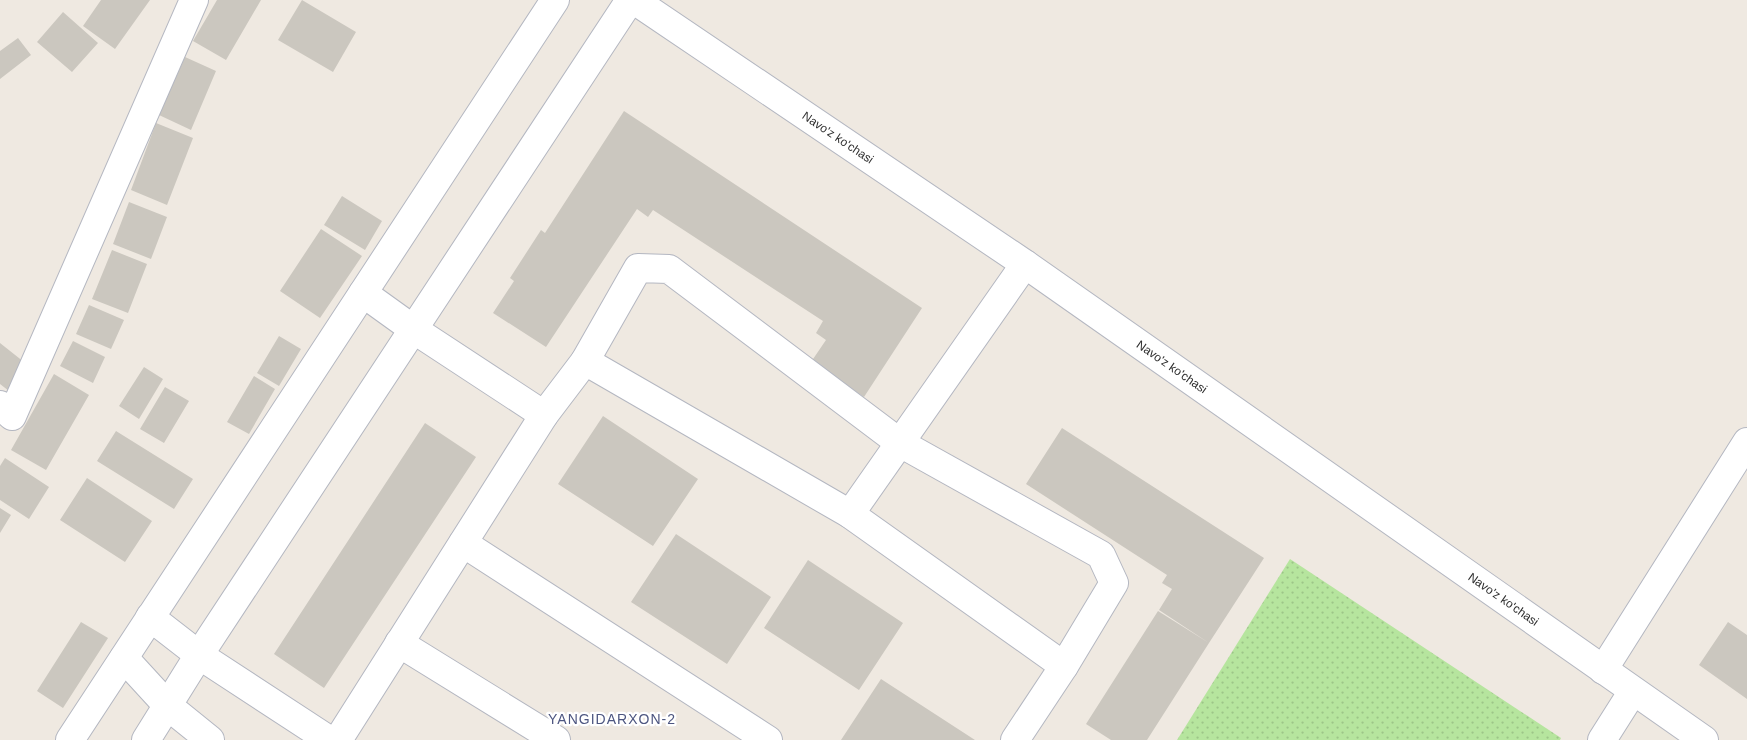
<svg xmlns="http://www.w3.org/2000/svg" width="1747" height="740" viewBox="0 0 1747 740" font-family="Arial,sans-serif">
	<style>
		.grass { fill: url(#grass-dots) }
		.building { fill: #cbc7bf }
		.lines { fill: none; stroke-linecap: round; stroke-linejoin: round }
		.minor-casing { stroke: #b4b7c1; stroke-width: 30 }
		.minor { stroke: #fff; stroke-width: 28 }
		.labels { text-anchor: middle; stroke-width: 4.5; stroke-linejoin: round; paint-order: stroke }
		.street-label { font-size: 12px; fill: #2e2e2e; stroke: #fff }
		.neighbourhood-label { font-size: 14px; letter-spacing: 1px; fill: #4d5680; stroke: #fff }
	</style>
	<defs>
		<pattern id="grass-dots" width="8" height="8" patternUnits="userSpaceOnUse" patternTransform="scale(1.25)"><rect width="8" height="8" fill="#b6e59e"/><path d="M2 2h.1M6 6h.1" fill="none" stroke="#9dc588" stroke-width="1.8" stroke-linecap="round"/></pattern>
	</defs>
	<rect width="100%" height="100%" fill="#efe9e1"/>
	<!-- grass -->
	<path class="grass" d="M1290 559 1561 738 1560 740H1177Z"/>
	<!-- building -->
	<path class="building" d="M101 0H150L115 49 83 26Z
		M217 0H261L226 60 193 41Z
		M302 0 356 32 333 72 278 40Z
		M63 12 98 43 72 72 37 42Z
		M18 38 31 55 0 79V51Z
		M185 57 216 71 191 130 159 115Z
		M624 111 922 308 864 397 811 362 826 340 816 333 823 321 653 210 648 217 637 209 546 347 493 313 514 281 510 278 541 230 545 233Z
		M156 123 193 138 167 205 131 190Z
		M342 196 382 221 365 250 324 225Z
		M129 202 167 217 151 259 113 244Z
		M321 229 362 256 320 318 280 291Z
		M112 250 147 264 128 313 92 299Z
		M89 305 124 320 111 349 76 334Z
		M279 336 301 349 279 386 257 373Z
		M73 341 105 357 93 383 60 366Z
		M0 343 29 366 9 391 0 384Z
		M144 367 163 379 139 419 119 406Z
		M54 374 89 395 46 470 11 450Z
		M254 376 275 389 249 434 227 422Z
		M165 387 189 401 164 443 140 429Z
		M603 416 698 479 653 546 558 484Z
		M425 423 476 457 324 688 274 654Z
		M1062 428 1264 558 1209 643 1159 610 1172 589 1162 583 1167 575 1026 484Z
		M116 431 193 479 174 509 97 461Z
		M5 458 49 487 29 519 0 500V466Z
		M87 478 152 521 125 562 60 520Z
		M0 508 11 515 0 533Z
		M676 534 771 597 727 664 631 602Z
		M808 560 903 623 859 690 764 628Z
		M1158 611 1209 643 1147 740H1111L1086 724Z
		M81 622 108 638 63 708 37 691Z
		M1728 622 1747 635V699L1699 665Z
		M881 679 975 740H841Z"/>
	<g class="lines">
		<!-- minor casing -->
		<g class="minor-casing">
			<g id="minor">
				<path id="s1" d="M634 0 1025 264 1704 740"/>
				<path d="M363 293 413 329 544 415"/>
				<path d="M585 361 638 268 669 269 900 443 1101 555 1114 583 1064 666"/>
				<path d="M0 405 12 416 194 0"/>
				<path d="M850 514 1025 264"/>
				<path d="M463 543 768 740"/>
				<path d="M150 617 199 655 329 740"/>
				<path d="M399 643 556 740"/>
				<path d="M124 658 168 706 210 740"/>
				<path d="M1603 670 1747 442"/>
				<path d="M70 740 555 0"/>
				<path d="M146 740 199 655 630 0"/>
				<path d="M338 740 544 415 585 361 850 514 1064 666 1015 740"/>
				<path d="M1602 740 1633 691"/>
			</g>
		</g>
		<!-- minor -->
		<use href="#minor" class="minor"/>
	</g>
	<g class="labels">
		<!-- street labels -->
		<g class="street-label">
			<text dy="4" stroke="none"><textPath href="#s1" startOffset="246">Navo'z ko'chasi</textPath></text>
			<text dy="4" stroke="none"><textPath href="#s1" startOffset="651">Navo'z ko'chasi</textPath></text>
			<text dy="4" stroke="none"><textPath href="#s1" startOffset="1056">Navo'z ko'chasi</textPath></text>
		</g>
		<!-- neighbourhood labels -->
		<g class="neighbourhood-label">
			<text x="612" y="724">YANGIDARXON-2</text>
		</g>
	</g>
</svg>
